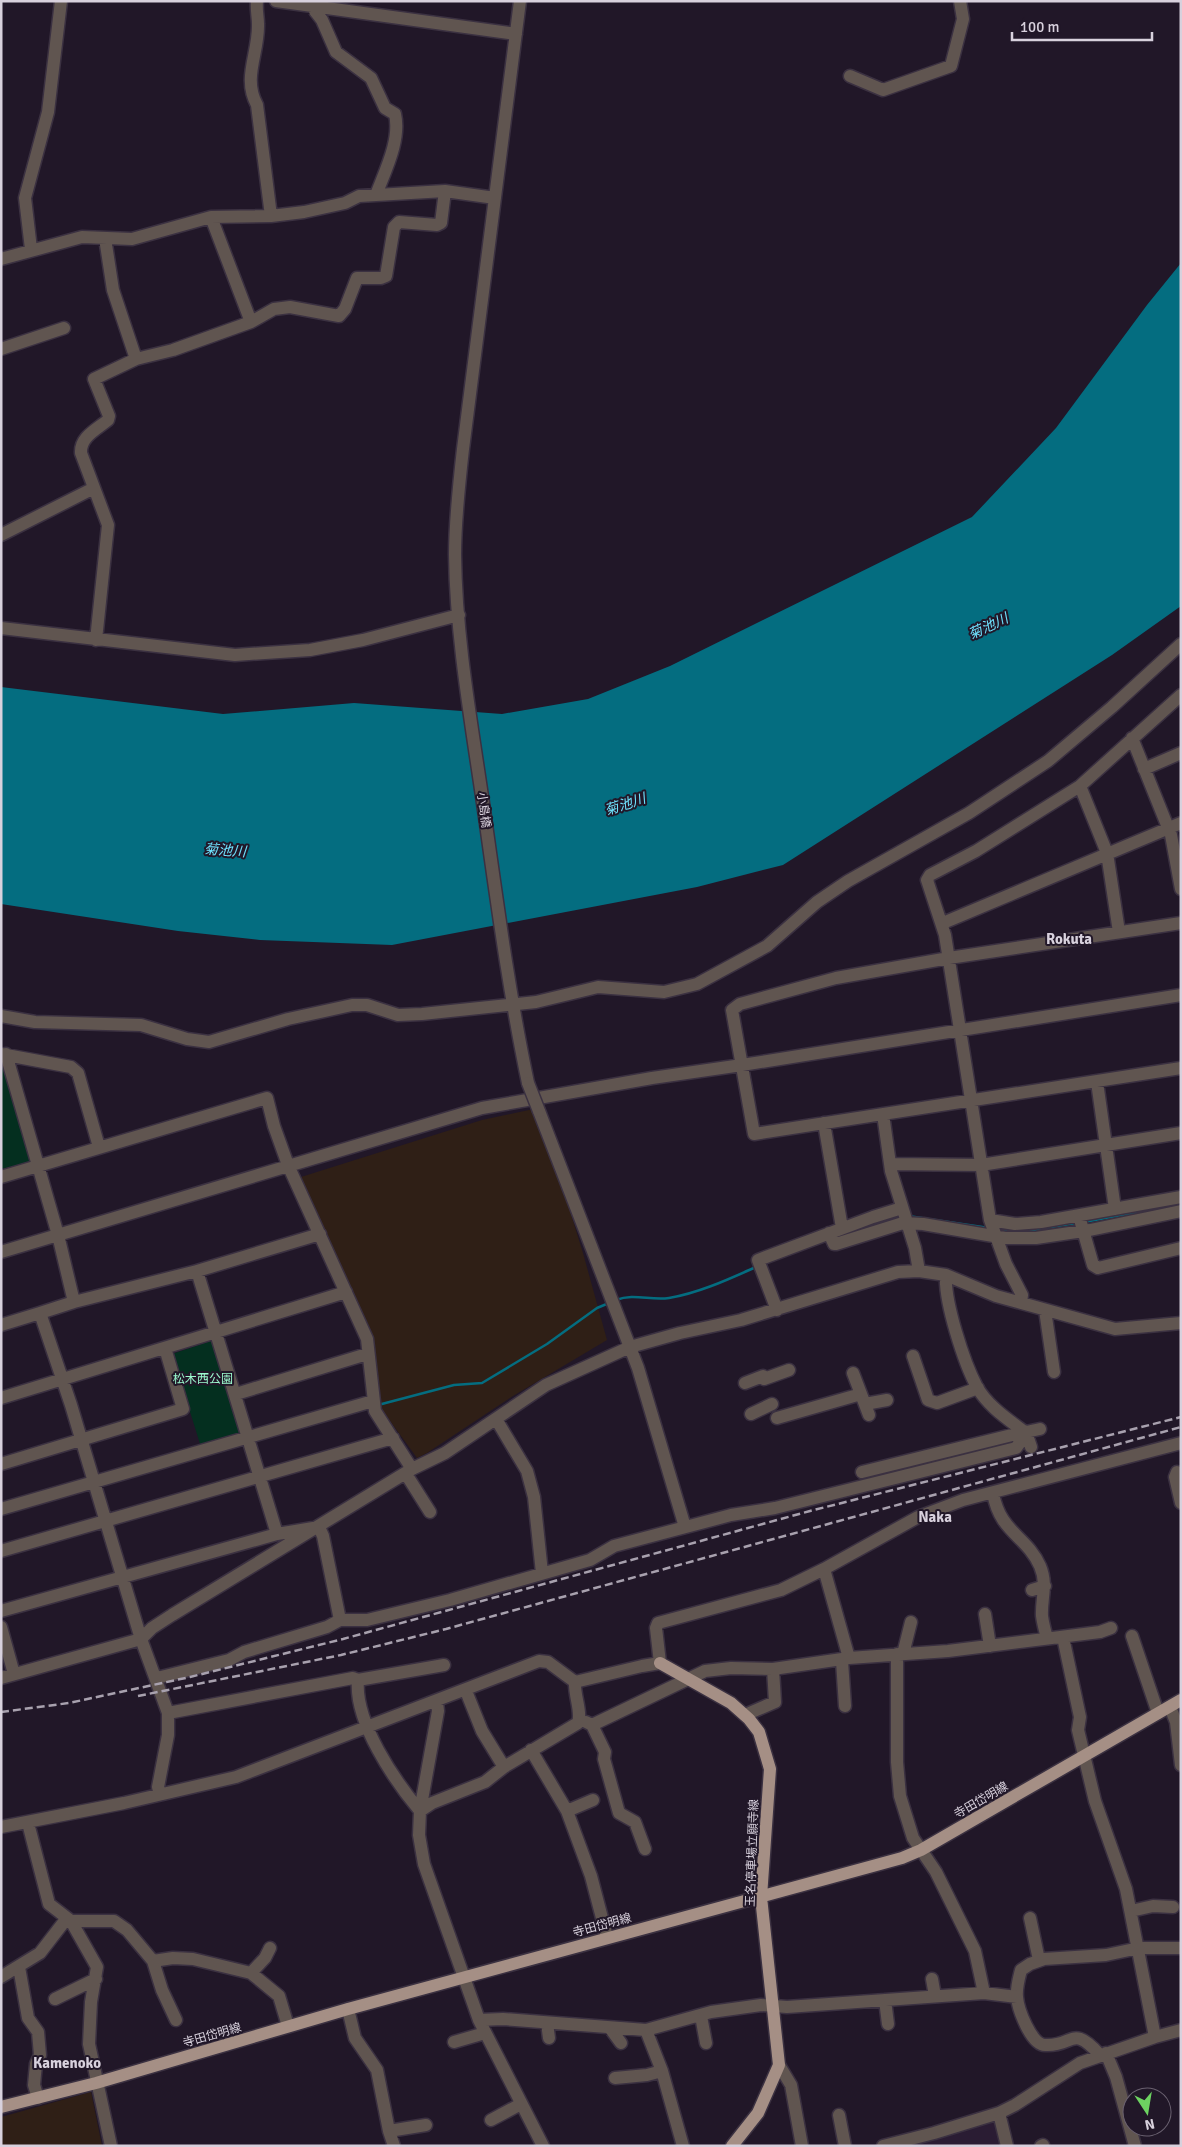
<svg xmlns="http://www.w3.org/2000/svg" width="1182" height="2147" viewBox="0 0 1182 2147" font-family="Signika,'Noto Sans JP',sans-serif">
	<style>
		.commercial { fill: #2f1f16 }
		.built { fill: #2a1c33 }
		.green { fill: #042f1f }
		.water { fill: #046d80 }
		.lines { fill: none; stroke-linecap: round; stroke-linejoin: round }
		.stream { stroke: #046d80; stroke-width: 2.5 }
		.minor-casing { stroke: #3b3141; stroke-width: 15 }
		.major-casing { stroke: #3b3141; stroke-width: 15 }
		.minor { stroke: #605550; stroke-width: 12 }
		.major { stroke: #a58f85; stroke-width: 12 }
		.rail { stroke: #a8a1ae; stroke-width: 2.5; stroke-dasharray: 8 4; stroke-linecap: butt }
		.minor-bridge-casing { stroke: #3b3141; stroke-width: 15; stroke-linecap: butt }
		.minor-bridge { stroke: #605550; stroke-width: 12 }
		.labels { text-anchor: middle; stroke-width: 4; stroke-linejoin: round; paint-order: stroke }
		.street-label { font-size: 12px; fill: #d8d1dd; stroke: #211728 }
		.park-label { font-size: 12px; fill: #9bface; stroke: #211728 }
		.water-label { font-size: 14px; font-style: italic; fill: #6fe2fd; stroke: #211728 }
		.quarter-label { font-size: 15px; font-weight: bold; fill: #d8d1dd; stroke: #211728 }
	</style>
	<rect width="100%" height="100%" fill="#211728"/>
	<!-- commercial -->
	<path class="commercial" d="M529 1110 539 1111 583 1253 607 1340 513 1396 427 1453 417 1458 382 1410 370 1328 341 1270 301 1177 482 1120Z
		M91 2092 102 2146H1V2117Z"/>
	<!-- built -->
	<path class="built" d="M996 2119 1004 2146H901Z"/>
	<!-- green -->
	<path class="green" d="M1 1062 32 1162 1 1169Z
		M214 1340 242 1434 201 1447 172 1354Z"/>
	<!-- water -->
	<path class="water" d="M1181 263V606L1112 655 783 865 697 887 392 945 260 940 178 931 1 904V687L223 714 354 703 502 714 588 699 670 666 972 517 1056 428 1147 305Z"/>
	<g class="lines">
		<!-- stream -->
		<path class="stream" d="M908 1216 989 1228
			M1084 1222 1181 1204
			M867 1226 900 1217
			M997 1229 1027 1231 1076 1223
			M616 1300C634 1293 651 1301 669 1298 699 1293 729 1279 756 1267
			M378 1405 454 1385 482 1383 547 1344 597 1308 609 1303"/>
		<!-- minor casing -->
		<g class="minor-casing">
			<path id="minor" d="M257 1C256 10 258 16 258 24 259 53 242 78 257 105L271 216
				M276 1 516 34
				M520 1 463 449C459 484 455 520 455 555 456 640 472 726 484 810 497 902 509 993 528 1083
				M315 7V11L322 20 336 52 371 78 385 108 395 114C401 140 385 171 376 195
				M850 76 883 90 951 66 963 19 960 1
				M211 217 251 322
				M105 238 113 290 136 359
				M31 249 25 198 48 112 61 1
				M1 259 82 237 132 239 211 217 271 216 304 212 345 203 359 196 445 191 495 198
				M1 349 64 328
				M1 535 94 488
				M1 628 235 655 310 650 363 640 459 615
				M96 640 108 525 81 453C80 437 96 430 108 420L109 416 94 379 136 359 173 350 251 322 274 309 290 307 339 316 345 309 357 278H381L386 276 394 227 399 222 437 225 441 223 445 191
				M1132 738 1171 835 1181 889
				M1144 769 1181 753
				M1080 786 1107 853 1119 932
				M943 923 1181 823
				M1181 923 949 958 836 978 740 1004 732 1010 754 1134 1181 1068
				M1 1016 35 1022 141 1025 187 1039 209 1042 288 1019 352 1005H367L398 1015 422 1014 536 1002 598 987 664 992 697 984 767 946 817 902 848 881 969 813 1048 761 1112 707 1181 644
				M1 1054 71 1067 78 1073 99 1147
				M6 1054 58 1235 74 1302 40 1313 71 1405 141 1639 168 1713V1735L158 1787 160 1794
				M1097 1082 1115 1209
				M539 1111 638 1368 685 1527
				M883 1114 891 1171 915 1248 919 1271
				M824 1123 842 1228
				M890 1164 981 1165 1181 1133
				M1 1177 267 1098 274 1126 288 1165 367 1339 375 1411 412 1469
				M990 1220 1015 1224 1041 1222 1181 1197
				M1081 1223 1093 1265 1098 1268 1181 1248
				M829 1233 834 1244H836L903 1223 923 1224 1005 1238H1036L1090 1230 1181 1211
				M1 1252 482 1108 652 1078 742 1065 1181 995
				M197 1271 248 1438
				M946 1275C944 1301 964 1363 977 1387 987 1405 1006 1418 1022 1430L1026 1432 1040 1429
				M74 1302 197 1271 320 1234
				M1021 1303 1022 1295 1006 1264 990 1220 945 935 927 880 930 875 976 851 1080 786 1181 695
				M777 1310 758 1260 873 1217 902 1208
				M1045 1310 1054 1372
				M1 1325 40 1313
				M913 1356 928 1400 937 1403 978 1388
				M853 1373 869 1415
				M764 1379 789 1370
				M745 1383 763 1376
				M236 1394 367 1354
				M1 1398 346 1292
				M865 1404 887 1400
				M751 1414 772 1404
				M777 1418 861 1394
				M496 1419 527 1471 534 1497 542 1573
				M1026 1432 1031 1447
				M250 1445 277 1534
				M1 1464 183 1409 165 1348
				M862 1472 1020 1433
				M1177 1472 1175 1477 1181 1503
				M406 1474 430 1512
				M993 1493C1000 1533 1026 1535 1040 1566 1048 1585 1041 1598 1042 1616 1043 1623 1045 1631 1047 1638
				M1 1509 373 1401
				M1 1551 393 1438
				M824 1569 849 1658
				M1032 1590 1045 1586
				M1 1611 277 1534 319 1527 323 1536 340 1620
				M985 1614 990 1646
				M1 1627 14 1674
				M1132 1636 1158 1713
				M897 1654V1762L900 1796 913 1838 936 1872 975 1951 984 1993
				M903 1654 911 1622
				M842 1661 845 1706
				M1 1678 141 1639 152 1628 172 1615 412 1469 445 1453 546 1385 630 1347 680 1333 741 1320 898 1272 919 1271 946 1275 996 1296 1115 1329 1181 1323
				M157 1678 229 1660 244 1652 327 1627 340 1620H367L450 1600 590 1560 614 1546 731 1515 775 1508 1016 1448 1021 1441 1022 1430
				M358 1680 444 1665
				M466 1691 482 1731 504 1767
				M437 1702 438 1711 420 1811 419 1835 424 1864 479 2020 543 2146
				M1170 1707 1176 1722 1181 1765
				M168 1713 353 1678 358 1680C354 1722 395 1781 420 1811
				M745 1715 775 1702 773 1669
				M586 1722 592 1725 605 1752 604 1759 619 1813 635 1822 645 1849
				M592 1725 705 1671 731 1668 773 1669 849 1658 948 1651 1100 1632 1111 1628
				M531 1750 567 1811 591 1876 607 1937
				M420 1811 432 1803 485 1782 504 1767 578 1723C582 1712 574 1695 575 1682
				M567 1811 593 1800
				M28 1823 49 1904 71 1921H114L127 1930 153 1961 173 1958 193 1959 251 1973 279 1996 288 2026
				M1 1827 124 1803 236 1777 539 1661 548 1662 575 1682 642 1666 660 1663 656 1628 658 1623 781 1590 824 1569 918 1517 963 1500 1181 1443
				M1131 1911 1153 1906 1173 1907
				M1030 1918 1039 1960
				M71 1921 97 1967 91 2002 89 2044 111 2146
				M153 1961 162 1990 176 2020
				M19 1967 28 2018 38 2032 40 2055 36 2064 34 2085 38 2098
				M251 1973 265 1958 270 1948
				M1 1977 40 1953 67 1918
				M932 1979 935 1996
				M55 1999 96 1979
				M885 2000 888 2024
				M348 2009 355 2038 377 2070 389 2131 394 2146
				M701 2016 706 2043
				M479 2020 503 2019 646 2030 711 2012 761 2005 787 2007 984 1993 1017 1997
				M547 2023 549 2038
				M610 2028 621 2043
				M646 2030 662 2071 683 2146
				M1155 2037 1181 2030
				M454 2042 485 2033
				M1106 2053 1116 2077 1135 2146
				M1100 2055C1071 2023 1074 2047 1045 2045 1031 2045 1018 2009 1017 1997 1016 1988 1019 1978 1021 1970L1030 1964 1044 1959 1106 1955 1139 1948H1181
				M779 2065 791 2085 802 2146
				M615 2078 647 2075 662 2071
				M999 2113 1007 2146
				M839 2115 845 2146
				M491 2120 521 2104
				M389 2131 426 2125
				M883 2146 934 2133 999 2113 1015 2105 1080 2063 1155 2037 1126 1889 1095 1801 1078 1730 1080 1717 1063 1637
				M1041 2146 1043 2145"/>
		</g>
		<!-- major casing -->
		<g class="major-casing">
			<path id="major" d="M660 1663 731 1703 749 1719 759 1732 770 1769 761 1897 779 2065 758 2113 732 2146
				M1 2107 96 2083 348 2009 902 1858 921 1850 1181 1700"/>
		</g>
		<!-- minor -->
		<use href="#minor" class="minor"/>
		<!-- major -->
		<use href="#major" class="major"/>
		<!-- rail -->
		<path class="rail" d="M138 1696 341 1655 446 1629 1181 1427
			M1 1712 69 1703 190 1677 343 1639 810 1511 1181 1417"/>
		<!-- minor-bridge casing -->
		<g class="minor-bridge-casing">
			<path id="minor-bridge" d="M528 1083 539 1111"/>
		</g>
		<!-- minor-bridge -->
		<use href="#minor-bridge" class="minor-bridge"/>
	</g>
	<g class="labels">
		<!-- street labels -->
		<g class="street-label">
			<text transform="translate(484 810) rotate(82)" y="4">小島橋</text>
			<text transform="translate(981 1800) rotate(-30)" y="4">寺田岱明線</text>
			<text transform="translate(752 1853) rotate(-88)" y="4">玉名停車場立願寺線</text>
			<text transform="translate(602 1925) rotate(-15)" y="4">寺田岱明線</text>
			<text transform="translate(212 2035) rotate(-16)" y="4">寺田岱明線</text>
		</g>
		<!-- park labels -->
		<g class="park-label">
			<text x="203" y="1383">松木西公園</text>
		</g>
		<!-- water labels -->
		<g class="water-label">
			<text transform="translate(988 626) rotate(-25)" y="5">菊池川</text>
			<text transform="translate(625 804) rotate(-18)" y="5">菊池川</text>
			<text transform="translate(225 850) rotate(4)" y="5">菊池川</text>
		</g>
		<!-- quarter labels -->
		<g class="quarter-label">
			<text x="1069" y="944">Rokuta</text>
			<text x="935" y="1522">Naka</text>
			<text x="67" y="2068">Kamenoko</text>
		</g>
	</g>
	<!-- border -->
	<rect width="1182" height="2147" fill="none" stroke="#d8d1dd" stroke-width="5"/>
	<!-- north arrow -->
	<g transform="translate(1147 2112) rotate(168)"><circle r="24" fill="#211728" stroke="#6a6170"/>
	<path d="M0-4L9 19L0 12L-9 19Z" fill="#6dd361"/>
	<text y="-8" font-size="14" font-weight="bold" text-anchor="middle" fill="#d8d1dd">N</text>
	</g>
	<!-- scale -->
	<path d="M1012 32v8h140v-8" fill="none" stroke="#d8d1dd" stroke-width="2.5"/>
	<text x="1020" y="32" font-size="15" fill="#d8d1dd" stroke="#211728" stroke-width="4" paint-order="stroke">100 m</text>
</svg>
